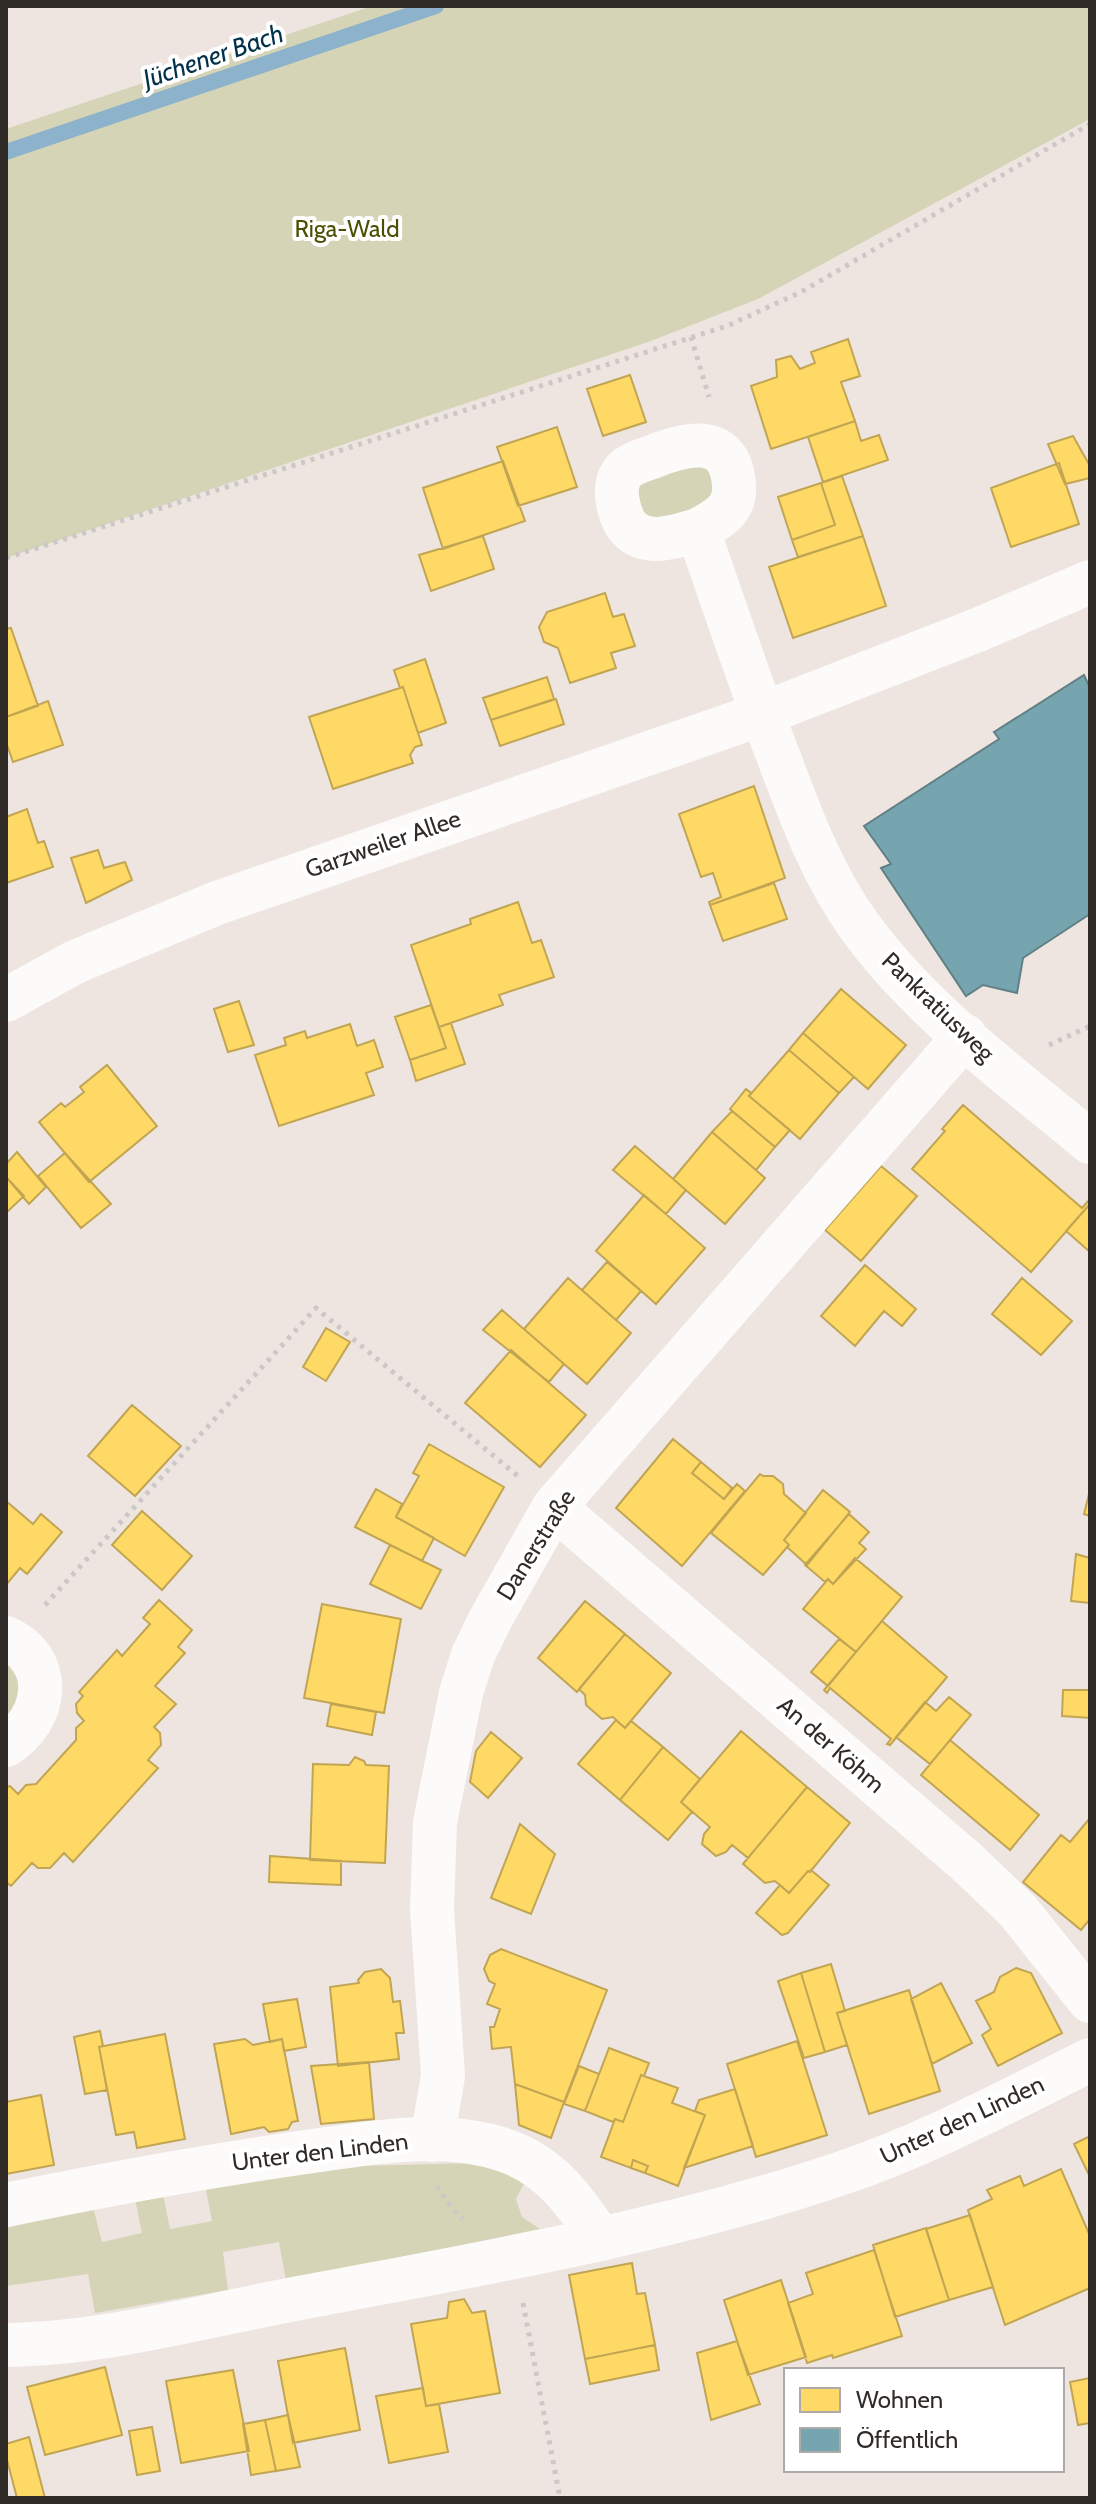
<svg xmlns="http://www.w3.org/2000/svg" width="1096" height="2504" viewBox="0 0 1096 2504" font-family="Cabin,sans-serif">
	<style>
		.green { fill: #d5d4b6 }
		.homes { fill: #ffd966; stroke: #c1a553; stroke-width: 2 }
		.public { fill: #76a5af; stroke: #618086; stroke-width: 2 }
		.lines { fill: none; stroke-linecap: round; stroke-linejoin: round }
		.stream { stroke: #8db2cc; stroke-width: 16 }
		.path { stroke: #cbc8c7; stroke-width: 5; stroke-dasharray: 4 6; stroke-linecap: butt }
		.street { stroke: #fcfbfa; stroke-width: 44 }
		.labels { text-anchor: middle; stroke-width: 8; stroke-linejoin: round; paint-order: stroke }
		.park-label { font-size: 24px; fill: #494f03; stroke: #fff }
		.street-label { font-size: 24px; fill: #312b28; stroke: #fff }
		.water-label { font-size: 26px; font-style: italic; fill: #00304a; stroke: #fff }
	</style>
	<rect width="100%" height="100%" fill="#eee5e1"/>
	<!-- green -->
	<path class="green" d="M372 6H1090V119L758 299 651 341 6 558V129Z
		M696 466H705L717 480 707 504 654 521 644 520 635 488 642 481Z
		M6 1663C29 1688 19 1701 6 1727Z
		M473 2163 531 2179 523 2185 516 2199 522 2217 540 2229 286 2281 279 2242 223 2252 228 2290 95 2313 88 2274 6 2286V2228L93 2207 102 2242 142 2233 135 2199 163 2194 170 2229 212 2221 205 2185 359 2166Z"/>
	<!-- homes -->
	<path class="homes" d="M848 339 860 376 841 382 855 421 771 449 751 386 777 377 776 360 791 356 800 369 815 363 811 352Z
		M630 375 646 422 603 436 587 389Z
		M855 421 861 441 879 435 888 460 823 482 808 437Z
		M557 427 577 487 518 506 497 447Z
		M1073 436 1090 466V478L1065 484 1048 444Z
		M503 461 525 521 443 549 423 488Z
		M1059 463 1079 524 1011 547 991 488Z
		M842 476 863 536 798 557 792 540 835 525 821 483Z
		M821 483 835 525 792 540 778 497Z
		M483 536 494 569 431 591 419 555Z
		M863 536 886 606 793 638 769 567Z
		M605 593 613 617 624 614 635 646 611 653 616 668 570 683 558 648 544 642 539 627 547 612Z
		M11 628 38 706 6 717V629Z
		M425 659 446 723 418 733 403 687 400 688 394 670Z
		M547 677 554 699 491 720 483 698Z
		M403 687 422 745 415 747 410 755 413 763 333 789 309 717Z
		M556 699 564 724 500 746 491 720Z
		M48 701 63 745 13 762 6 742V717Z
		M754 786 785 878 710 905 709 902 721 897 713 873 701 877 679 814Z
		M27 809 38 843 44 841 53 867 6 883V817Z
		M98 850 104 868 125 862 132 880 86 903 71 858Z
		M774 883 787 919 723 941 710 905Z
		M518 902 532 943 541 940 554 977 499 995 503 1005 439 1027 411 945 471 924 470 919Z
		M841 989 906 1045 868 1089 803 1033Z
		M239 1001 254 1045 228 1052 214 1009Z
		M431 1005 446 1048 410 1060 395 1017Z
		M451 1023 465 1064 416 1081 410 1060 446 1048 439 1027Z
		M350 1024 357 1046 374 1040 383 1067 366 1073 374 1095 279 1126 255 1055 286 1045 284 1038 305 1031 307 1038Z
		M803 1033 854 1077 839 1093 789 1050Z
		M789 1050 839 1093 800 1139 749 1096Z
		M107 1065 157 1126 89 1182 39 1122 61 1103 65 1107 84 1092 80 1087Z
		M746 1089 751 1093 749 1096 790 1130 775 1147 730 1109Z
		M963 1105 1082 1208 1090 1199V1204L1031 1272 912 1169 945 1131 942 1129Z
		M732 1111 775 1147 756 1170 712 1132Z
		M712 1132 765 1178 725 1224 673 1179Z
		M635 1146 686 1190 666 1214 613 1170Z
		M17 1152 46 1187 29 1204 6 1177V1164Z
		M65 1153 111 1204 81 1228 38 1176Z
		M881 1166 917 1196 861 1261 825 1230Z
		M6 1177 24 1196 6 1213Z
		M644 1195 705 1248 656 1304 596 1251Z
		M1090 1204V1252L1066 1231Z
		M607 1262 641 1291 616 1320 582 1290Z
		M865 1265 916 1309 902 1326 884 1311 855 1346 821 1316Z
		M568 1278 631 1333 587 1384 524 1329Z
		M1022 1278 1072 1321 1041 1355 992 1314Z
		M502 1310 564 1364 549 1382 483 1330Z
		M326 1328 350 1342 326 1381 303 1367Z
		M511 1350 586 1415 540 1467 465 1403Z
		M132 1405 181 1446 135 1496 88 1456Z
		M673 1439 701 1462 692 1473 724 1499 737 1484 745 1491 682 1566 616 1508Z
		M429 1444 504 1487 465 1556 396 1517 419 1476 413 1473Z
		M701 1462 732 1488 724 1499 692 1473Z
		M760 1474 763 1476H773L783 1484 784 1494 806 1513 784 1540 789 1545 763 1575 711 1533Z
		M376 1489 402 1504 396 1517 434 1538 422 1561 355 1527Z
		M823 1490 850 1512 807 1565 787 1547 789 1545 784 1540Z
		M1090 1490V1516L1084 1514Z
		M6 1501 33 1524 41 1514 62 1532 27 1574 20 1568 6 1585Z
		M142 1511 192 1556 162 1590 112 1545Z
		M849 1514 869 1532 859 1543 866 1549 833 1584 828 1579 825 1582 805 1565Z
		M390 1545 441 1570 421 1609 370 1584Z
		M1076 1554 1090 1558V1603L1071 1601Z
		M855 1558 902 1597 856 1652 803 1609 828 1579 833 1584Z
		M159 1600 192 1630 178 1647 185 1653 155 1686 176 1704 154 1727 160 1733 161 1745 148 1760 158 1768 73 1862 64 1853 50 1868H38L32 1863 11 1886 6 1882V1787L10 1786 18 1794 26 1785 36 1784 76 1740V1728L84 1721 77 1713 76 1704 83 1696 79 1692 117 1650 122 1656 150 1624 143 1618Z
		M585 1601 625 1634 577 1692 538 1658Z
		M322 1604 401 1619 384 1713 304 1698Z
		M882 1621 947 1677 890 1745 887 1744 891 1739 830 1688 827 1693 824 1690Z
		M625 1634 671 1673 625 1728 613 1717 602 1719 586 1705 585 1695 579 1689Z
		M839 1639 856 1652 828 1686 811 1672Z
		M1063 1690H1090V1718L1062 1716Z
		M949 1697 971 1715 930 1764 896 1737 925 1702 936 1711Z
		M331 1704 376 1712 372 1735 327 1726Z
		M616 1720 625 1728 631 1721 663 1747 620 1800 578 1764Z
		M741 1731 807 1787 748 1858 732 1845 726 1852 716 1856 702 1844 704 1834 710 1827 681 1802Z
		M491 1732 522 1758 488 1798 470 1782 476 1751Z
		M950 1740 1039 1815 1010 1850 921 1775Z
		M663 1747 700 1779 681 1802 692 1812 668 1840 620 1800Z
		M355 1757 364 1761 366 1765 389 1766 385 1863 310 1860 313 1764 349 1765Z
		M807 1787 850 1823 810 1872 808 1871 789 1893 775 1881 765 1883 743 1864Z
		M1090 1818V1919L1081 1930 1023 1882 1061 1835 1070 1842Z
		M520 1824 555 1854 531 1914 491 1898Z
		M270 1856 341 1861V1885L269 1882Z
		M811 1870 829 1885 788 1933 782 1935 756 1913 780 1885 789 1893 808 1871 810 1872Z
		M501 1949 607 1990 564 2102 515 2084 511 2047 492 2049 490 2027H494L500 2009 487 2004 495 1984 489 1981 484 1969 490 1955Z
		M831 1964 845 2011 837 2013 847 2045 825 2052 801 1973Z
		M1016 1968 1031 1973 1062 2033 998 2066 982 2035 991 2029 976 2001 994 1992 1000 1977Z
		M381 1969 390 1978 393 2002 400 2001 404 2033H396L399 2059 338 2066 330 1987 359 1983 358 1980 365 1972Z
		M801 1973 825 2052 804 2058 778 1981Z
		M941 1983 972 2043 932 2064 911 1999Z
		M909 1990 940 2091 869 2114 837 2013Z
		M297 1999 306 2047 284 2051 282 2039 270 2042 263 2004Z
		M100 2031 103 2046 99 2047 107 2090 85 2094 74 2037Z
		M165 2034 185 2139 137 2148 134 2132 116 2135 99 2047Z
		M245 2039 253 2045 282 2039 298 2121 292 2122 288 2129 269 2132 264 2127 231 2134 214 2044Z
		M797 2041 827 2135 756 2157 727 2064Z
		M609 2048 649 2063 644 2076 641 2075 623 2122 615 2119 613 2122 585 2111Z
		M369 2062 374 2119 321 2124 311 2066Z
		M579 2066 599 2074 585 2111 564 2104Z
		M641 2075 678 2088 672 2103 705 2115 678 2186 645 2173 648 2166 633 2160 631 2168 601 2157 615 2119 623 2122Z
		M515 2084 564 2102 551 2138 519 2125Z
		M735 2089 753 2146 684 2168 705 2115 695 2111 699 2100Z
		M41 2095 54 2165 6 2174V2102Z
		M1090 2136V2177L1074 2144Z
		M633 2160 648 2166 645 2173 631 2168Z
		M1061 2169 1090 2236V2288L1005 2325 968 2210 992 2199 987 2190 1020 2176 1024 2186Z
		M970 2215 993 2287 949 2300 926 2229Z
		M926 2228 949 2300 895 2317 873 2245Z
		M874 2250 902 2336 833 2358 832 2355 807 2363 788 2303 813 2294 806 2273Z
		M632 2263 637 2294 645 2293 655 2345 585 2359 569 2275Z
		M781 2280 806 2357 748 2375 724 2300Z
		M464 2299 472 2313 485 2311 500 2393 426 2406 411 2324 447 2318 449 2302Z
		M737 2341 760 2404 711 2420 697 2353Z
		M655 2345 659 2370 590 2384 585 2359Z
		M345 2348 360 2430 293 2443 278 2361Z
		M105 2367 122 2435 45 2455 27 2387Z
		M233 2370 249 2451 181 2463 166 2381Z
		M1090 2378V2423L1078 2425 1070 2382Z
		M423 2388 426 2406 439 2404 448 2452 389 2463 376 2396Z
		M288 2415 300 2467 276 2471 265 2420Z
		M265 2420 276 2471 251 2475 243 2424Z
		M152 2427 160 2471 137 2475 129 2431Z
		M29 2437 45 2498H17L6 2456V2444Z"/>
	<!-- public -->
	<path class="public" d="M1084 675 1090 688V914L1023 958 1017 993 983 985 966 996 881 868 891 864 864 826 999 739 994 732Z"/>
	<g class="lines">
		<!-- stream -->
		<path class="stream" d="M6 152 436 6"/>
		<!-- path -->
		<path class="path" d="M691 337 709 397
			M6 558 727 326 801 292 1090 124
			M1049 1045 1090 1026
			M45 1605 316 1308 519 1477
			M437 2186 452 2209 463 2219
			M523 2303 560 2498"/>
		<!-- street -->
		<path class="street" d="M698 530C674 537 642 549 625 523 618 510 613 488 621 475 626 465 641 461 652 457 687 443 731 432 734 486 736 510 717 520 698 530 724 606 750 683 779 758 801 817 823 876 860 927 922 1012 1010 1075 1090 1142
			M6 1000 75 962 217 903 762 714 980 629 1090 582
			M554 1507 968 1863 1018 1911 1090 2001
			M6 1638C55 1660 48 1719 6 1745
			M432 2140 443 2076 432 1909 435 1822 461 1693 473 1655 491 1618 554 1507 965 1036
			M6 2205C103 2185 201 2167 299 2153 364 2144 440 2128 504 2150 550 2165 574 2200 600 2238
			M6 2345C107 2344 206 2315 305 2297 485 2263 668 2232 842 2173 928 2144 1009 2100 1090 2060"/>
	</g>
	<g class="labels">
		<!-- park labels -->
		<g class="park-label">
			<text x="347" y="237">Riga-Wald</text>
		</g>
		<!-- street labels -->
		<g class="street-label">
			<text transform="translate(383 844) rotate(-19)" y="8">Garzweiler Allee</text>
			<text transform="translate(938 1007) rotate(44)" y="8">Pankratiusweg</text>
			<text transform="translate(536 1545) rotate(-58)" y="8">Danerstraße</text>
			<text transform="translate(831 1745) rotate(41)" y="8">An der Köhm</text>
			<text transform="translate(962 2120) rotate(-25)" y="8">Unter den Linden</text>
			<text transform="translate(320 2152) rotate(-7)" y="8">Unter den Linden</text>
		</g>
		<!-- water labels -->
		<g class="water-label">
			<text transform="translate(213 56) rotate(-19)" y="9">Jüchener Bach</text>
		</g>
	</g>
	<!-- border -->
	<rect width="1096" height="2504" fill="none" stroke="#312b28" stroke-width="16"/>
	<!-- legend -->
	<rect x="784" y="2368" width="280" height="104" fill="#ffffff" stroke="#adaaa9" stroke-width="2"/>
	<rect x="800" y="2388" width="40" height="24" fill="#ffd966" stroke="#adaaa9" stroke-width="2"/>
	<text x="856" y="2408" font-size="24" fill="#312b28">Wohnen</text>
	<rect x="800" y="2428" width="40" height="24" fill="#76a5af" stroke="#adaaa9" stroke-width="2"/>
	<text x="856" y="2448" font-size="24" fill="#312b28">Öffentlich</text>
</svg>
